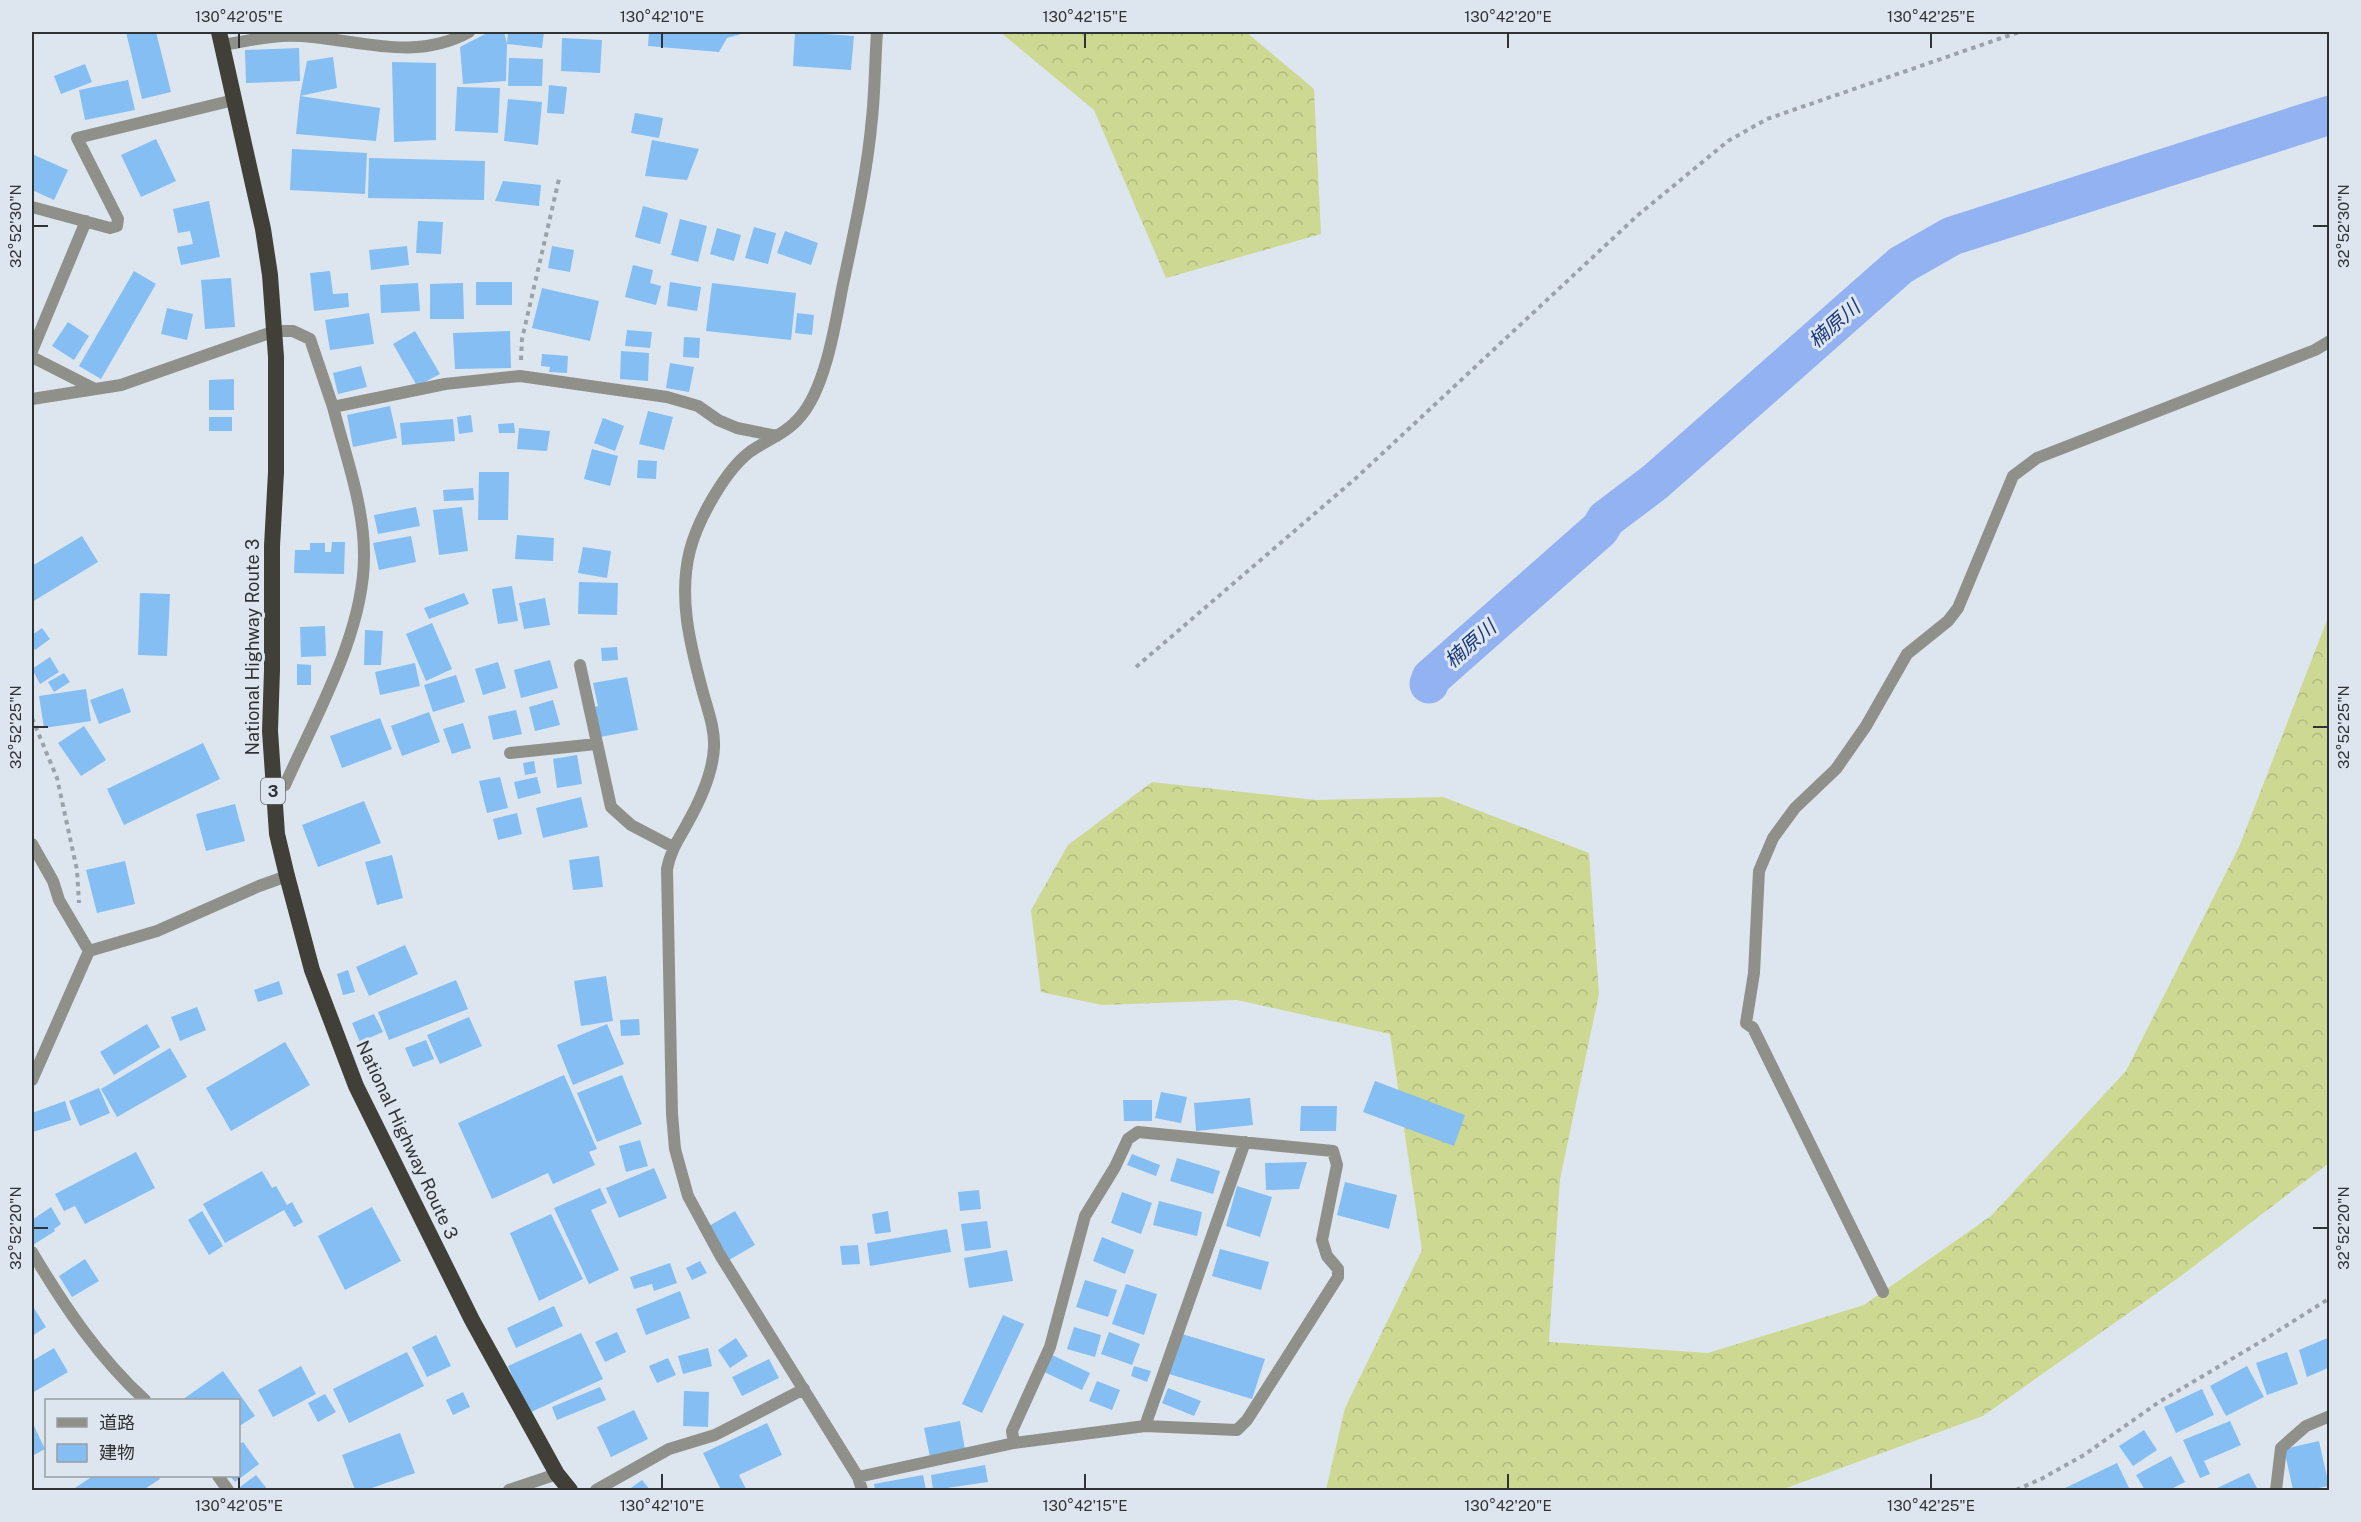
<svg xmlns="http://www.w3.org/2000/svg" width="2361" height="1522" viewBox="0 0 2361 1522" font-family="'Public Sans','Noto Sans JP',sans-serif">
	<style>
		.forest { fill: url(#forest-crowns) }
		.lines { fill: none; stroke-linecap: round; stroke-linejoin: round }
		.river { stroke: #92b2f1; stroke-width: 39 }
		.building { fill: #84bef3 }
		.path { stroke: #9ca2a8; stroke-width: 4; stroke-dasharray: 4.5 4.5; stroke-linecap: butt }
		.minor { stroke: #90908b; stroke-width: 12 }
		.tertiary { stroke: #90908b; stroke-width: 12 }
		.trunk { stroke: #404038; stroke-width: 16 }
		.ticks { fill: none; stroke: #303336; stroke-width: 2 }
		.labels { text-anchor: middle; stroke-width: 6; stroke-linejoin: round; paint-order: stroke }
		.shield { fill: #dde6ee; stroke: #64696d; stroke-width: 1.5 }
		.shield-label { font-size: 16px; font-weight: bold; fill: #303336 }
		.street-label { font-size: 18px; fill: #303336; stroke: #dde6ee }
		.water-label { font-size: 20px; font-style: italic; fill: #193880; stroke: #dde6ee }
		.neatline { fill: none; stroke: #303336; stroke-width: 2 }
		.ticks-label { font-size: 15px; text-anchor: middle; fill: #303336 }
	</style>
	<defs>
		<pattern id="forest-crowns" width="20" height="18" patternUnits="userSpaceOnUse" patternTransform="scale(1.5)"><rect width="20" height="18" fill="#cdd892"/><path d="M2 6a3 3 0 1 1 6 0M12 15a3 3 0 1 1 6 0" fill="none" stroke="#b0ba7e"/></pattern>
	</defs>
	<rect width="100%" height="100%" fill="#dde6ee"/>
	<!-- forest -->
	<path class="forest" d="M1000 32H1246L1314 89 1321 234 1166 278 1094 110Z
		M2329 615V1163L2181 1276 1983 1416 1781 1490H1326L1345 1408 1422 1250 1390 1034 1237 1000 1102 1005 1041 992 1031 910 1068 845 1152 782 1316 800 1443 797 1589 853 1599 994 1560 1179 1549 1342 1708 1353 1864 1305 1991 1216 2126 1071 2239 847Z"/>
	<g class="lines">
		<!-- river -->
		<path class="river" d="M1429 684 1431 678 1600 529 1606 519 1655 482 1901 265 1952 236 2330 115"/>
	</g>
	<!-- building -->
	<path class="building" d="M126 32H156L171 92 142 99Z
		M489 32H504L507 44 506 81 463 84 460 47Z
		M508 32H544L542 48 507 44Z
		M649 32H740L741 34 727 38 719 52 648 46Z
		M795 32 854 36 851 70 793 66Z
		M562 38 602 40 600 73 561 71Z
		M299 48 300 81 246 83 245 50Z
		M333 57 337 88 300 96 307 61Z
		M509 58 543 59 542 86H508Z
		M392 62 436 63V140L394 142Z
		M85 64 92 82 61 94 54 76Z
		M128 80 135 110 85 120 79 90Z
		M549 85 567 87 564 114 547 113Z
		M457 87 500 88 498 133 455 131Z
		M300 96 380 108 376 141 296 134Z
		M508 99 542 102 538 145 504 141Z
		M635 113 663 118 659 138 631 133Z
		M156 139 176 181 141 197 121 155Z
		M652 140 699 149 687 180 645 176Z
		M292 149 367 153 365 194 290 190Z
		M32 154 68 170 54 200 32 190Z
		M369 158 485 161 484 200 368 198Z
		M503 181 541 185 539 206 495 201Z
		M209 201 220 257 181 265 177 247 193 244 190 231 178 233 173 209Z
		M643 206 668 213 660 244 635 237Z
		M680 219 707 226 698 262 671 255Z
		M418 221 443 222 441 254 416 253Z
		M754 227 776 233 768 264 745 258Z
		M717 228 741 235 734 261 710 254Z
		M785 231 818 243 811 265 777 253Z
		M407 246 409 265 371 270 369 250Z
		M552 246 574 250 570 272 548 268Z
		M633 265 653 270 650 283 661 286 656 305 625 297Z
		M134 271 156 284 101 379 79 366Z
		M330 271 333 294 348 293 349 307 314 311 310 273Z
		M231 278 235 327 205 329 201 280Z
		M476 282H512V305H476Z
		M670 282 701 287 697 311 667 306Z
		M418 283 420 311 381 313 380 285Z
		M463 283 464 319H430V284Z
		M712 283 796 293 791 340 706 331Z
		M542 288 599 301 590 341 532 328Z
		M167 308 193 314 187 340 161 334Z
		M369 313 374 344 330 350 325 320Z
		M797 313 814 315 812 335 795 333Z
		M68 322 89 336 74 360 52 346Z
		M627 330 652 332 650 348 625 346Z
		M415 331 440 374 417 386 393 344Z
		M510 331 511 368 455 369 453 333Z
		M684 337 700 338 699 358 683 357Z
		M621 351 649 353 648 381 620 379Z
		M542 354 568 356 567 373 549 372 550 367 541 366Z
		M670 363 694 367 689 392 666 388Z
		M361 366 367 387 338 394 333 373Z
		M234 379V410H209V380Z
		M390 406 397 438 353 447 347 415Z
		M648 411 673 417 664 450 639 444Z
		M471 415 473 432 459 434 457 417Z
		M209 417H232V431H209Z
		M603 418 624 426 615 451 594 443Z
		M453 419 455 441 402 445 400 423Z
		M514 423 515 433H499L498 424Z
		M519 428 550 431 547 451 517 449Z
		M592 449 618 456 610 486 584 479Z
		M638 460 657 461 656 479 637 478Z
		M479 472H509L508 520H478Z
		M473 488 474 500 444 501 443 490Z
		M416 507 420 526 378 534 374 515Z
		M462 507 468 551 439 555 433 510Z
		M517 535 554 538 553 561 515 559Z
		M82 536 98 562 32 602V566Z
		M411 536 416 562 379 570 373 543Z
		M332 542H345L344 574 294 573 295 550H310V543H325V552H331Z
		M583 547 611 551 607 578 578 573Z
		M579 582 618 583 617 615 578 614Z
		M512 586 518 621 498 624 492 589Z
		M140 593 170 594 167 656 138 655Z
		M464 593 469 604 429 619 424 608Z
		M545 598 550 625 524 629 519 603Z
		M432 623 452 669 426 681 406 634Z
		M325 626 326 656 301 657 300 627Z
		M42 628 50 639 35 650 32 645V635Z
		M365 630 383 631 381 665H364Z
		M617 647 618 660 602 661 601 648Z
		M50 657 59 672 40 684 32 669Z
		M550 660 558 688 521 698 514 670Z
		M498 662 506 688 483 695 475 669Z
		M415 663 420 686 380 695 375 672Z
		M297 664 311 665V685H297Z
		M64 673 70 682 54 692 48 682Z
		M456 675 465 702 433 712 424 685Z
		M627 677 638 730 600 737 594 707 598 706 593 683Z
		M123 688 131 712 99 724 90 700Z
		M86 689 91 721 44 728 39 696Z
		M553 700 560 725 535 731 529 707Z
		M516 710 522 734 493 740 488 716Z
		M429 712 440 742 402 756 391 726Z
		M380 718 392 749 342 768 330 736Z
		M463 723 471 748 452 754 443 729Z
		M84 726 106 760 81 776 58 743Z
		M203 743 220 779 124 825 107 789Z
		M577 755 582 784 557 788 553 759Z
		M534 761 536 773 525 775 523 763Z
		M500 777 508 808 487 813 479 781Z
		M537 777 541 793 518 799 514 782Z
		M581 797 588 827 543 838 536 808Z
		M364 801 381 843 318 867 302 825Z
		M235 804 245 841 206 851 196 814Z
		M517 813 522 834 498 840 493 819Z
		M392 855 403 898 377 905 365 862Z
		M599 856 603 887 573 890 569 860Z
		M125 861 135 904 97 913 86 870Z
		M405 945 418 974 369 996 356 967Z
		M348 970 355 992 343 995 337 974Z
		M606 976 613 1021 581 1026 574 981Z
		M456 980 468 1009 389 1040 378 1012Z
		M279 981 283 994 258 1002 254 990Z
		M197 1007 206 1030 180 1041 171 1017Z
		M374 1014 383 1032 360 1042 352 1023Z
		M469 1017 482 1046 440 1064 427 1035Z
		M639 1019 640 1035 621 1036 620 1020Z
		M147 1024 160 1047 114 1075 100 1052Z
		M607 1024 624 1064 573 1085 557 1045Z
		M426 1040 434 1059 413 1067 405 1048Z
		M285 1042 310 1085 231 1131 206 1088Z
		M170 1048 187 1077 117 1117 101 1089Z
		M564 1075 597 1149 589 1152 595 1165 553 1184 548 1173 492 1199 458 1123Z
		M622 1075 642 1124 597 1142 577 1093Z
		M1375 1081 1465 1115 1454 1146 1363 1112Z
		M99 1088 110 1113 80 1126 69 1101Z
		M1161 1092 1187 1097 1181 1123 1155 1118Z
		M1250 1098 1253 1125 1196 1131 1194 1103Z
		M1123 1100H1152V1121H1124Z
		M65 1101 71 1120 33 1132 32 1113Z
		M1301 1106H1337L1336 1131H1300Z
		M640 1140 648 1166 626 1172 619 1146Z
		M136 1152 155 1188 85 1224 75 1206 64 1211 55 1194Z
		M1132 1154 1160 1165 1156 1176 1127 1165Z
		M1177 1158 1220 1171 1213 1194 1170 1181Z
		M1307 1162 1299 1189 1266 1190 1265 1163Z
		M654 1168 667 1198 619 1218 606 1188Z
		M262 1171 272 1188 276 1186 287 1205 292 1202 303 1222 294 1227 284 1210 225 1243 203 1204Z
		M1345 1182 1397 1195 1389 1229 1337 1215Z
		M1237 1186 1272 1197 1260 1237 1226 1226Z
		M600 1188 607 1203 591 1210 619 1270 589 1284 554 1208Z
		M979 1190 981 1209 960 1211 958 1192Z
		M1122 1192 1152 1203 1141 1234 1111 1223Z
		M1159 1201 1202 1212 1197 1236 1153 1225Z
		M51 1207 61 1224 54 1229 55 1231 33 1245 32 1220Z
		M372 1207 401 1261 345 1290 318 1236Z
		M202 1211 223 1246 209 1255 188 1220Z
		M735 1211 755 1245 729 1260 709 1226Z
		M888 1211 891 1232 875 1234 872 1214Z
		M551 1214 583 1279 539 1301 510 1233Z
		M987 1221 991 1248 965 1251 961 1224Z
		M947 1229 951 1252 870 1266 867 1243Z
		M1102 1237 1134 1250 1125 1274 1093 1261Z
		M858 1245 860 1264 842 1265 840 1246Z
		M1220 1249 1269 1262 1261 1290 1212 1276Z
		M1007 1250 1013 1281 969 1288 964 1258Z
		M85 1259 99 1281 72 1297 59 1276Z
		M700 1261 707 1273 692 1280 686 1268Z
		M670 1263 677 1283 654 1291 652 1284 634 1289 630 1277Z
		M1085 1280 1117 1290 1108 1317 1076 1307Z
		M1126 1284 1157 1294 1144 1335 1112 1324Z
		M680 1291 690 1318 646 1335 636 1309Z
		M32 1305 46 1327 32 1336Z
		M554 1306 563 1326 516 1348 507 1328Z
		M1003 1315 1024 1324 982 1413 962 1404Z
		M1074 1327 1101 1335 1095 1357 1067 1349Z
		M617 1332 626 1352 605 1362 595 1342Z
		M1109 1332 1140 1344 1132 1365 1101 1354Z
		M581 1333 603 1379 529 1413 508 1366Z
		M1182 1334 1265 1359 1252 1399 1169 1374Z
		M436 1335 451 1366 427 1377 412 1347Z
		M2330 1337V1367L2307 1377 2299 1350Z
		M736 1338 748 1356 730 1368 718 1350Z
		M54 1348 68 1372 32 1393V1361Z
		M708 1348 712 1366 683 1374 678 1356Z
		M407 1352 424 1386 349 1423 333 1389Z
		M2287 1352 2298 1384 2267 1395 2256 1363Z
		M1050 1354 1090 1373 1082 1390 1042 1371Z
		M668 1358 676 1375 657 1383 649 1366Z
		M769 1359 779 1378 742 1396 732 1377Z
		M301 1366 316 1394 273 1417 258 1390Z
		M1134 1366 1151 1371 1147 1382 1131 1376Z
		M2247 1366 2264 1397 2226 1416 2210 1386Z
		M223 1371 255 1416 238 1427V1400H182Z
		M1097 1381 1120 1390 1112 1410 1089 1401Z
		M600 1387 606 1400 557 1420 552 1407Z
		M1168 1388 1201 1401 1194 1416 1162 1403Z
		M2202 1389 2214 1415 2176 1433 2164 1407Z
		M684 1391 709 1392 708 1427 683 1426Z
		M463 1392 470 1407 453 1415 446 1400Z
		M325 1394 336 1412 318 1422 308 1403Z
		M634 1410 648 1439 611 1457 597 1427Z
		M960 1421 965 1450 930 1457 924 1428Z
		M2230 1421 2241 1445 2204 1461 2210 1474 2200 1478 2183 1440Z
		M32 1422 45 1449 32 1456Z
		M767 1423 782 1455 739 1475 746 1489 721 1490 703 1453Z
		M2144 1430 2157 1450 2133 1466 2119 1446Z
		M400 1433 415 1473 366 1490H355L342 1455Z
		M2319 1441 2329 1486 2308 1490H2293L2284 1449Z
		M243 1442 259 1464 235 1482 230 1476H238V1445Z
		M2171 1456 2185 1482 2169 1490H2145L2136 1475Z
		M2117 1463 2130 1490H2061Z
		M985 1465 988 1482 933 1490 931 1475Z
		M2249 1473 2258 1490H2213Z
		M256 1475 268 1490H236Z
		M923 1475 926 1490H875L874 1484Z
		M93 1476H158L160 1479 143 1490H72Z
		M642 1480 650 1490H628Z"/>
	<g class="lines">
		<!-- path -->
		<path class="path" d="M521 360 522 339 559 179
			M1136 667 1355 479 1638 215 1728 141 1767 119 2019 32
			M32 718 57 778 77 870 79 903
			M2016 1490 2041 1479 2084 1455 2159 1402 2262 1341 2330 1298"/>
		<!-- minor -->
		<path class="minor" d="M222 45C242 42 262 37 282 36 345 33 407 66 469 32
			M32 207 110 228 117 226 118 219 77 138 234 100
			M32 351 86 221
			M32 357 93 388
			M32 399 121 385 275 331H293L310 339 333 407 445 384 520 376 667 397 698 406 718 420 737 428 777 436
			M580 665 611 807 631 825 673 847
			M510 753 596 744
			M273 788 285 785C316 715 365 631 364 554 364 505 345 454 333 407
			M32 844 53 881 59 900 89 951 32 1080
			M89 951 157 931 259 886 287 876
			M1138 1132 1333 1151 1337 1165 1322 1240 1327 1256 1338 1269V1277L1247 1420 1237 1430 1145 1426 1014 1443 1012 1431 1050 1347 1085 1216 1115 1167 1128 1139Z
			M32 1252C64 1306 99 1358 145 1400
			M1883 1292 1753 1028 1746 1023 1754 973 1759 871 1773 838 1795 808 1836 769 1866 726 1907 654 1948 621 1958 608 2013 476 2037 458 2315 350 2330 341
			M1145 1426 1245 1142
			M218 1476 228 1490
			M858 1477 1014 1443
			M596 1490 669 1449 715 1435 804 1389
			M862 1490 858 1477 720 1255 688 1196 675 1149 672 1114 667 869C671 849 678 841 687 824 700 801 713 774 714 747 715 728 707 708 702 689 690 644 678 597 690 550 698 520 725 470 751 451 767 440 787 433 800 417 825 389 835 326 842 289 854 232 867 175 872 118 875 89 875 60 877 32
			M2276 1490 2281 1448 2306 1426 2330 1416"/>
		<!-- tertiary -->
		<path class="tertiary" d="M509 1490 557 1474"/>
		<!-- trunk -->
		<path class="trunk" d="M219 32 263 229 270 275 276 357V472L272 546V670L270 731 277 834 287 876 312 970 356 1086 472 1320 557 1474 570 1490"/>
	</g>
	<!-- ticks -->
	<path class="ticks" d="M239 33V48M662 33V48M1085 33V48M1508 33V48M1931 33V48M33 226H48M2313 226H2328M33 727H48M2313 727H2328M33 1228H48M2313 1228H2328M239 1474V1489M662 1474V1489M1085 1474V1489M1508 1474V1489M1931 1474V1489"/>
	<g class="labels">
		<!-- shield labels -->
		<rect class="shield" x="261" y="778" width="24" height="26" rx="4.5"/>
		<g class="shield-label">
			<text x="273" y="797">3</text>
		</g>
		<!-- street labels -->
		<g class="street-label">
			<text transform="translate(253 647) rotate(-90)" y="6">National Highway Route 3</text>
			<text transform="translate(407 1140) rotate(65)" y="6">National Highway Route 3</text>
		</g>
		<!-- water labels -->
		<g class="water-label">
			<text transform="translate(1834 324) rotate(-41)" y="7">楠原川</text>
			<text transform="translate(1470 644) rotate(-41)" y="7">楠原川</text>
		</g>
	</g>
	<!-- border -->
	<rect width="2361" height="1522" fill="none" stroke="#dde6ee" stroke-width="66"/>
	<!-- legend -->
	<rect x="45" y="1399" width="195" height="78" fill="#dde6ee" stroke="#989ea4" stroke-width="1.5"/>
	<rect x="57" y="1418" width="30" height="9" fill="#90908b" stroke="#989ea4" stroke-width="1.5"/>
	<text x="99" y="1429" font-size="18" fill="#303336">道路</text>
	<rect x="57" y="1444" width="30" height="18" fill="#84bef3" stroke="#989ea4" stroke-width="1.5"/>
	<text x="99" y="1459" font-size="18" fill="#303336">建物</text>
	<rect x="33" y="33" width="2295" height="1456" class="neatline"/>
	<g class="ticks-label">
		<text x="239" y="22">130°42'05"E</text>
		<text x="662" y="22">130°42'10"E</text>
		<text x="1085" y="22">130°42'15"E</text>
		<text x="1508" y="22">130°42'20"E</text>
		<text x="1931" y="22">130°42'25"E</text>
		<text transform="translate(16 226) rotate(-90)" y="5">32°52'30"N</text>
		<text transform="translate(2344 226) rotate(-90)" y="5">32°52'30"N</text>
		<text transform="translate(16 727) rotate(-90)" y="5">32°52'25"N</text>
		<text transform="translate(2344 727) rotate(-90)" y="5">32°52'25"N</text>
		<text transform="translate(16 1228) rotate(-90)" y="5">32°52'20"N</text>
		<text transform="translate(2344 1228) rotate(-90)" y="5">32°52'20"N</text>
		<text x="239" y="1511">130°42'05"E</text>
		<text x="662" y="1511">130°42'10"E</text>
		<text x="1085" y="1511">130°42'15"E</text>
		<text x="1508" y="1511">130°42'20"E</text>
		<text x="1931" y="1511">130°42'25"E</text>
	</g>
</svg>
